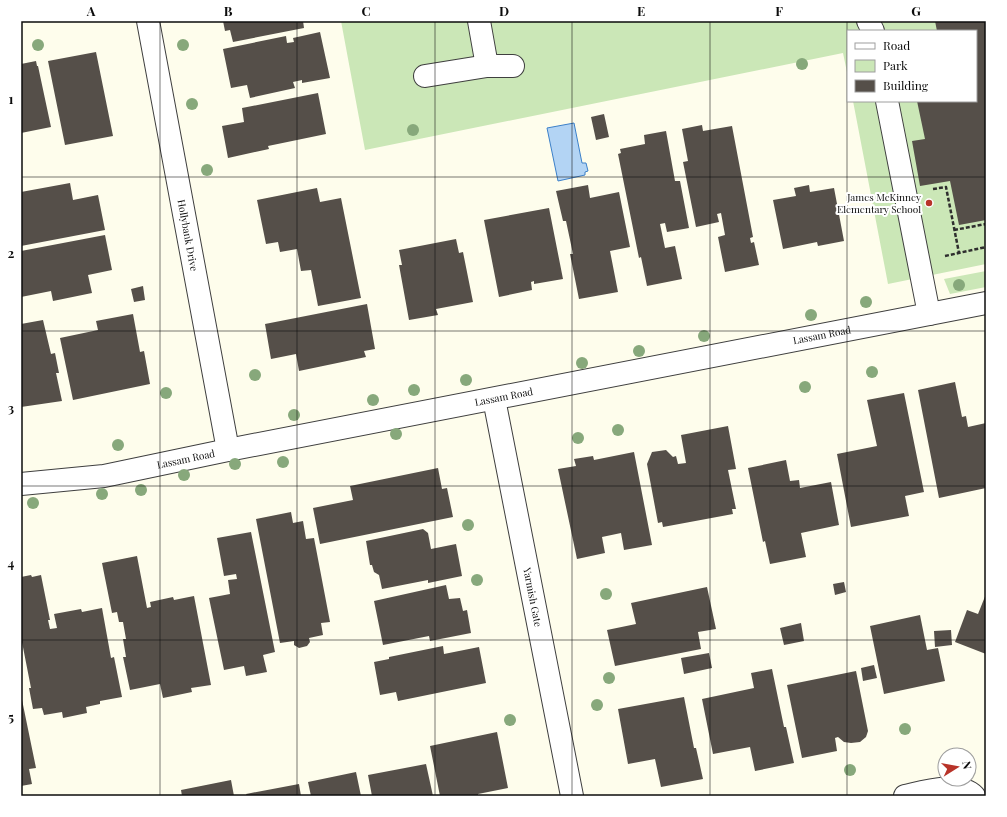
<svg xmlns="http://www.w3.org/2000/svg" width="1007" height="817" viewBox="0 0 1007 817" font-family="'Playfair Display',serif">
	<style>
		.green { fill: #cbe7b7 }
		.water { fill: #b3d4f4; stroke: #3c80c9 }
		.building { fill: #554f49 }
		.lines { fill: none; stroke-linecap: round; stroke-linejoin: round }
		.minor-casing { stroke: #3f3f3f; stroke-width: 24 }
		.path { stroke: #2e2e2e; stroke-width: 2.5; stroke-dasharray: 4 2; stroke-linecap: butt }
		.minor { stroke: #fff; stroke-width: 22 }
		.tree { fill: #87a87b }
		.grid { fill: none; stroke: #0c0c0c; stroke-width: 1; stroke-opacity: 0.55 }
		.poi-dot { fill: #b83329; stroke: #fff; stroke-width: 1.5 }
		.labels { text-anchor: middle; stroke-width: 4; stroke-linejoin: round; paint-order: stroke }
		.poi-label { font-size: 10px; fill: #0c0c0c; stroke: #fff; text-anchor: end }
		.street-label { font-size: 10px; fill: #0c0c0c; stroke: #fff }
		.neatline { fill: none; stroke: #0c0c0c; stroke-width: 1.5 }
		.grid-label { font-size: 13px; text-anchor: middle; font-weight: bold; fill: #0c0c0c }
	</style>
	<rect width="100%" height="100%" fill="#fefdec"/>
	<!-- green -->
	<path class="green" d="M341 21H986V264L888 284 853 101H976V31H848V77L843 53 365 150Z
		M986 271V287L950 294 944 279Z"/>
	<!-- water -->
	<path class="water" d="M574 123 582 163H586L588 171 585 172V175L558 181 547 128Z"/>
	<!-- building -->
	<path class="building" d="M223 21H303L304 28 233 42 230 30 225 31Z
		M935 21H986V220L959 225 950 181 920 186 912 141 925 139 917 101H976V31H937Z
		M320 32 330 78 302 83V80L293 82 295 88 250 98 247 85 231 88 223 49 286 36 287 43 294 42 293 38Z
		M96 52 113 136 65 145 48 61Z
		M36 61 37 66H38L51 127 21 133V64Z
		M318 93 326 134 268 146 269 149 228 158 222 126 244 122 242 108Z
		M604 114 609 137 596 140 591 117Z
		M702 125 703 131 732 126 753 237 750 238 751 243 754 242 759 265 725 272 718 237 725 235 721 213 717 214 719 222 696 227 683 162 688 161 682 129Z
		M666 131 675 181H680L689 228 667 232 665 223 660 224 665 248 675 246 682 279 647 286 641 257 639 258 618 154 621 153 620 149 645 144 644 135Z
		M70 183 73 200 98 195 105 230 21 246V192Z
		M588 185 590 198 619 192 630 247 610 251 618 292 579 299 570 254H573L566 221H563L556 191Z
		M809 185 810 192 834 188 844 241 818 246 817 242 783 249 773 200 796 196 794 188Z
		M317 188 320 202 341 198 361 298 318 306 311 270 301 271 297 249 280 252 278 242 266 244 257 200Z
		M549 208 563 279 534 284V281L531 282 532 290 499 297 484 220Z
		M105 235 112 270 88 275 92 293 53 301 51 291 21 297V251Z
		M456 239 459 253 463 252 473 302 436 309 438 315 409 320 399 265H402L399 250Z
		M143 286 145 300 134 302 131 289Z
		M367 304 375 349 364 351 366 357 299 371 296 354 271 359 265 324Z
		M133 314 140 352 144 351 150 384 73 400 60 338 98 330 96 321Z
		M43 320 51 354 55 353 59 373H56L62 401 21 407V324Z
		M955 382 962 417 966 416 968 427 986 423V488L939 498 918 390Z
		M904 393 924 492 905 496 909 516 851 527 837 454 877 446 867 400Z
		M728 426 736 469 728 470 736 509H732L733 514 663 527 662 522 658 523 647 464 652 452 666 450 673 457 676 456 678 464 686 463 681 435Z
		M634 452 652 545 624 550 621 533 602 537 605 553 577 559 558 469 576 466 574 459 593 456 594 460Z
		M786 460 790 481 799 480 800 488 831 482 839 525 801 533 806 557 770 564 765 541 763 542 748 468Z
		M438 468 442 489 447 488 453 517 320 544 313 508 353 500 350 486Z
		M291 512 293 523 303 521 306 539 314 538 330 622 321 623 323 635 309 638 310 642 307 646 299 648 294 645V641L280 643 256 519Z
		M423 529 428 533 431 549 456 544 462 576 428 583V580L382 589 379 575 374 572 372 565H370L366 541Z
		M251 532 275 652 263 655 267 672 246 676 244 666 224 670 209 598 230 594 228 580 237 579 236 574 224 576 217 538Z
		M137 556 147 608 151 607 150 602 173 597 174 600 194 596 211 685 191 688 192 692 163 698 160 684 130 690 123 657H126L123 639H126L123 622H119L117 612 112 613 102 563Z
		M31 575 32 577 41 575 50 620H48L50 629 57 628 54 614 81 609 82 612 102 608 111 658 114 657 122 697 100 701V704L86 707 87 713 63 718 62 712 44 715 42 708 33 709 29 688H31L21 637V577Z
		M844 582 846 592 835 595 833 584Z
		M446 585 449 599 460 598 463 611 467 610 471 633 430 641 429 636 383 645 374 601Z
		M707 587 716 629 698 632 701 649 615 666 607 630 636 624 631 603Z
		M986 594V654L955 642 967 610 978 614Z
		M920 615 927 650 938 648 945 681 884 694 870 626Z
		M801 623 804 641 784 645 780 628Z
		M951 630 952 645 935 647 934 631Z
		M443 646 444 654 479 647 486 683 398 701 396 692 380 695 374 662 389 659V657Z
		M709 653 712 668 684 674 681 658Z
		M874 665 877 678 863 681 861 668Z
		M772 669 784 727H786L794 763 755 771 750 747 713 754 702 699 754 688 751 673Z
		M856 671 868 731 866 737 860 742 851 743 844 742 838 737 835 738 837 751 802 758 787 685Z
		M21 695 36 768 29 769 32 784 21 786Z
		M684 697 694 748H696L703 779 661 787 655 759 628 764 618 709Z
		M497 732 508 788 478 794V796H440L430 746Z
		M426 764 433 796H372L368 775Z
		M356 772 361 796H311L308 782Z
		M231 780 234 796H182L181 790Z
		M299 784 301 796H247L246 794Z"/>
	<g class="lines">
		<!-- minor casing -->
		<g class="minor-casing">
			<g id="minor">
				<path id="s1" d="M148 21 228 450"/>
				<path d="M479 21 487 66H513"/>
				<path d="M868 21 873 31"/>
				<path d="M425 76 487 66"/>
				<path d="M887 101 929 314"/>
				<path id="s2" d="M494 399 572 796"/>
				<path id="s3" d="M21 484 104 476 228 450 986 303"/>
				<path d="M905 796C923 792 959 781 974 796"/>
			</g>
		</g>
		<!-- path -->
		<path class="path" d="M933 189 946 187 959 253
			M954 230 986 224
			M945 256 986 247"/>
		<!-- minor -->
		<use href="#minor" class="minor"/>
	</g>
	<!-- trees -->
	<g class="tree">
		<circle cx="38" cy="45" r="6"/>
		<circle cx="183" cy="45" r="6"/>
		<circle cx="802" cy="64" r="6"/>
		<circle cx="192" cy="104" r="6"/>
		<circle cx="413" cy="130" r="6"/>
		<circle cx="207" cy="170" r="6"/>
		<circle cx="959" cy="285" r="6"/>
		<circle cx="866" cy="302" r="6"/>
		<circle cx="811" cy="315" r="6"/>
		<circle cx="704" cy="336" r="6"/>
		<circle cx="639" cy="351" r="6"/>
		<circle cx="582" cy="363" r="6"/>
		<circle cx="872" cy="372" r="6"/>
		<circle cx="255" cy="375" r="6"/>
		<circle cx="466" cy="380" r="6"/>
		<circle cx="805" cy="387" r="6"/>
		<circle cx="414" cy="390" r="6"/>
		<circle cx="166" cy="393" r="6"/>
		<circle cx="373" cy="400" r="6"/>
		<circle cx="294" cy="415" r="6"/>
		<circle cx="618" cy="430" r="6"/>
		<circle cx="396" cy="434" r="6"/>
		<circle cx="578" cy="438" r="6"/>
		<circle cx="118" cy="445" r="6"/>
		<circle cx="283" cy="462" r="6"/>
		<circle cx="235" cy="464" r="6"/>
		<circle cx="184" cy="475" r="6"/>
		<circle cx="141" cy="490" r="6"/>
		<circle cx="102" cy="494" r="6"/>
		<circle cx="33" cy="503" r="6"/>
		<circle cx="468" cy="525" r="6"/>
		<circle cx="477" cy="580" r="6"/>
		<circle cx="606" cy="594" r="6"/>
		<circle cx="609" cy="678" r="6"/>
		<circle cx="597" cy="705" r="6"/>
		<circle cx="510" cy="720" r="6"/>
		<circle cx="905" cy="729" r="6"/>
		<circle cx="850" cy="770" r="6"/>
	</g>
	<!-- grid -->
	<path class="grid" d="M160 21V796M297 21V796M435 21V796M572 21V796M710 21V796M847 21V796M21 177H986M21 331H986M21 486H986M21 640H986"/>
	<!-- markers -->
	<circle class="poi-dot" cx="929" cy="203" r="4"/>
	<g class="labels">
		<!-- poi labels -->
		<g class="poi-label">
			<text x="921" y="201">James McKinney<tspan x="921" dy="12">Elementary School</tspan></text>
		</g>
		<!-- street labels -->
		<g class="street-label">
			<text dy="4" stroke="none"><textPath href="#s1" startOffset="218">Hollybank Drive</textPath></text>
			<text dy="4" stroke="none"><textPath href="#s3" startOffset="815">Lassam Road</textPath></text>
			<text dy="4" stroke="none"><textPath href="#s3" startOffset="491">Lassam Road</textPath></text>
			<text dy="4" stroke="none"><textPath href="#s3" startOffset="167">Lassam Road</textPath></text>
			<text dy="4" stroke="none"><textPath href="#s2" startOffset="202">Yarmish Gate</textPath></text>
		</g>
	</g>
	<!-- border -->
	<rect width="1007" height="817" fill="none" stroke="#ffffff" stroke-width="44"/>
	<!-- legend -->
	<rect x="847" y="30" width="130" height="72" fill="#ffffff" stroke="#9e9e9e"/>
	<rect x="855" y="43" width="20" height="6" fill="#ffffff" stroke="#9e9e9e"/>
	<text x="883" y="50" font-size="12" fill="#0c0c0c">Road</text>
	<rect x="855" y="60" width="20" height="12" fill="#cbe7b7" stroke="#9e9e9e"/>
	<text x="883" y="70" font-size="12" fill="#0c0c0c">Park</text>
	<rect x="855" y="80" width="20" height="12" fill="#554f49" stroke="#9e9e9e"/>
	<text x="883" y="90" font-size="12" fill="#0c0c0c">Building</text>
	<!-- north arrow -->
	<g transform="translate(957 767) rotate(79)"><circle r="19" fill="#ffffff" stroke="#9e9e9e"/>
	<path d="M0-3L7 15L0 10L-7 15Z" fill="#b83329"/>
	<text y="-6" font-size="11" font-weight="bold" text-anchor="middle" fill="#0c0c0c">N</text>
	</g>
	<rect x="22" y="22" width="963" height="773" class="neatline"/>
	<g class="grid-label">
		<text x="91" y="16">A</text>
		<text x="228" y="16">B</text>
		<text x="366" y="16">C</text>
		<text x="504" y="16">D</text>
		<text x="641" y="16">E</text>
		<text x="779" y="16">F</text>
		<text x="916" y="16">G</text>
		<text x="11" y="104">1</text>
		<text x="11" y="258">2</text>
		<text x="11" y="413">3</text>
		<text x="11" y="568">4</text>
		<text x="11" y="722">5</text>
	</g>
</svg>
